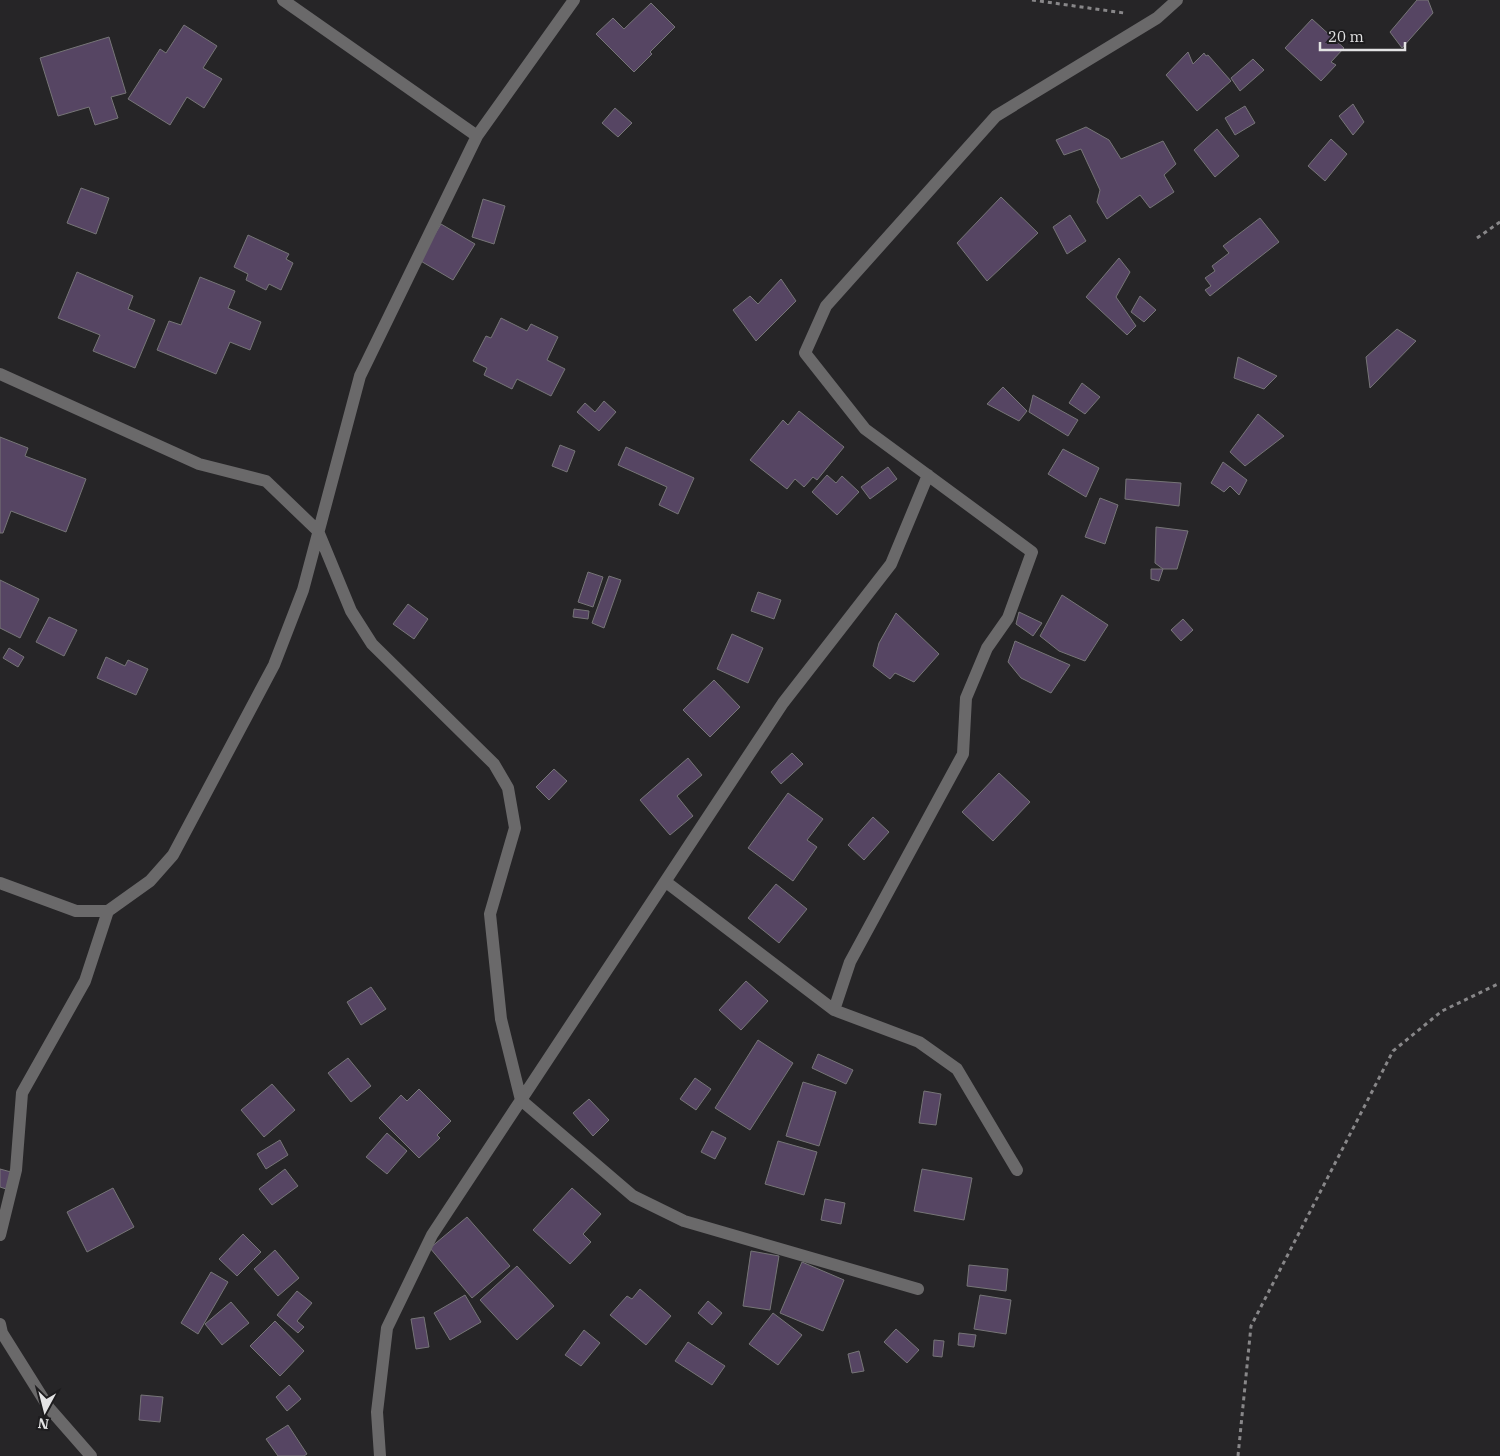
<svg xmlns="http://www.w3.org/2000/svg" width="1500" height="1456" viewBox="0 0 1500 1456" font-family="'IBM Plex Serif',serif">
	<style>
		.building { fill: #564563; stroke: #767577 }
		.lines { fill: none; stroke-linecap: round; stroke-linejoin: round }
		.path { stroke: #888789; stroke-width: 3; stroke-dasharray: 4 4; stroke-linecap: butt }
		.minor { stroke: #6a696a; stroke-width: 12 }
	</style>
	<rect width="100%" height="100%" fill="#262527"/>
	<!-- building -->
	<path class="building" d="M1417 0H1428L1433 13 1402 48 1390 32Z
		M651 3 675 27 650 52 652 54 634 72 596 34 613 18 624 29Z
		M1312 19 1344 48 1331 62 1336 65 1321 81 1285 48Z
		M184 25 217 46 203 68 222 79 204 108 187 97 170 125 128 99 160 49 166 53Z
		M109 37 126 93 111 97 118 118 95 125 89 107 58 116 40 58Z
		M1188 52 1193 64 1204 53 1206 56 1208 55 1231 81 1197 111 1166 75Z
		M1253 59 1264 70 1240 91 1231 78Z
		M1353 104 1364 122 1353 135 1339 116Z
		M1245 106 1255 123 1235 135 1225 118Z
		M615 108 632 123 618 137 602 123Z
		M1086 127 1109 140 1121 159 1163 141 1176 164 1164 175 1174 192 1150 208 1140 195 1107 219 1097 202 1100 190 1081 149 1064 155 1056 140Z
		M1217 129 1239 156 1215 177 1194 150Z
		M1331 139 1347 154 1325 181 1308 166Z
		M81 188 109 198 96 234 67 223Z
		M1001 197 1038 233 987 281 957 243Z
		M483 199 505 206 494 244 472 237Z
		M1070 215 1086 241 1067 254 1053 227Z
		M1260 218 1279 242 1210 296 1205 290 1211 286 1205 278 1215 271 1212 266 1229 253 1223 246Z
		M441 224 475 244 453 280 419 260Z
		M248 235 289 254 286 259 293 263 281 290 269 284 266 290 246 280 248 274 234 267Z
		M1119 258 1130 272 1116 297 1136 326 1127 335 1086 297Z
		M77 272 133 296 128 309 155 320 135 368 93 351 100 335 58 318Z
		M200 277 235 291 228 308 261 322 250 350 230 342 216 374 157 350 169 321 181 325Z
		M781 279 796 301 756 341 733 310 750 296 758 304Z
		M1140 296 1156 310 1144 322 1131 312Z
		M501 318 527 331 531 324 558 337 547 360 565 369 551 396 517 379 512 389 484 375 487 368 473 361 486 336 491 338Z
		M1397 329 1416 341 1370 388 1366 357Z
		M1238 357 1277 376 1264 389 1234 378Z
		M1082 383 1100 397 1085 414 1069 403Z
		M1003 387 1027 411 1019 421 987 404Z
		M1033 395 1078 420 1068 436 1029 412Z
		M604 401 616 412 599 431 577 412 585 403 595 412Z
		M799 411 844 447 817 480 813 477 804 487 795 479 787 489 750 460 783 420 788 425Z
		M1258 414 1284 436 1245 466 1230 452Z
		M0 437 28 448 25 456 86 479 66 532 11 511 3 533H0Z
		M560 445 575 451 567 472 552 466Z
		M626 447 694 478 678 514 659 505 667 487 618 465Z
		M1063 449 1099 468 1086 497 1048 474Z
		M1223 462 1247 480 1239 495 1230 486 1224 492 1211 483Z
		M888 467 897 479 870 499 861 487Z
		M827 475 836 483 842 476 859 492 837 515 812 492Z
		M1126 479 1181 483 1179 506 1125 499Z
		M1100 498 1118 505 1105 544 1085 537Z
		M1156 527 1188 531 1177 569H1163L1155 563Z
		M1151 569H1163L1159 581 1151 579Z
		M588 572 603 577 593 607 578 602Z
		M609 576 621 580 604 628 592 623Z
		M0 580 39 599 20 638 0 628Z
		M758 592 781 600 774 619 751 611Z
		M1062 595 1108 625 1085 661 1059 651 1040 636Z
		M408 604 428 619 414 639 393 624Z
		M574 609 589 611 588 619 573 617Z
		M1019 612 1042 623 1033 636 1016 624Z
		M896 613 939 654 914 682 895 673 890 679 873 666 879 643Z
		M49 617 77 630 64 656 36 642Z
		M1183 619 1193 630 1181 641 1171 630Z
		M732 634 763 648 748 683 717 669Z
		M1015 641 1070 665 1051 693 1021 678 1008 662Z
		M9 648 24 657 18 667 3 658Z
		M106 657 125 666 128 660 148 669 136 695 97 678Z
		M714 680 740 707 710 737 683 710Z
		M792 753 803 764 781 784 771 772Z
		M688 758 702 775 677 796 693 816 670 835 640 800Z
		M554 769 567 781 549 800 536 787Z
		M999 773 1030 802 993 841 962 812Z
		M788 793 823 819 807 840 817 847 793 881 748 848Z
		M873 817 889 832 864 860 848 845Z
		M776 884 807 909 779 943 748 918Z
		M746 981 768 1001 741 1030 719 1010Z
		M371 987 386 1009 361 1025 347 1002Z
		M758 1040 793 1063 750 1130 715 1108Z
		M818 1054 853 1070 846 1084 812 1068Z
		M348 1058 371 1086 351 1102 328 1073Z
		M695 1078 711 1089 696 1110 680 1099Z
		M803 1082 836 1092 819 1146 786 1136Z
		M272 1084 295 1110 264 1137 241 1110Z
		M419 1089 451 1121 437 1135 440 1138 419 1158 379 1118 401 1095 407 1101Z
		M924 1091 941 1094 936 1125 919 1123Z
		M589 1099 609 1120 593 1136 573 1113Z
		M712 1131 726 1138 715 1159 701 1152Z
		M387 1133 407 1151 387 1174 366 1157Z
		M280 1140 288 1155 266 1169 257 1154Z
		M778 1141 817 1152 804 1195 765 1184Z
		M0 1169 11 1172 6 1189 0 1187Z
		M285 1169 298 1186 272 1205 259 1189Z
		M922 1169 972 1178 964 1220 914 1211Z
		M113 1188 134 1227 87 1252 67 1212Z
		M572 1188 601 1214 583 1234 591 1242 570 1264 533 1230Z
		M825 1199 845 1203 841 1224 821 1220Z
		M467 1217 510 1266 472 1298 430 1248Z
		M243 1234 261 1252 237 1276 219 1259Z
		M275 1250 299 1278 278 1296 254 1269Z
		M751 1251 779 1256 770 1310 743 1306Z
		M802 1262 844 1280 823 1331 780 1313Z
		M969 1265 1008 1269 1006 1291 967 1286Z
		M517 1266 554 1306 517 1340 480 1300Z
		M211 1272 228 1282 198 1334 181 1323Z
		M640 1289 671 1316 646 1345 610 1315 627 1296 632 1299Z
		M297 1291 312 1303 297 1321 304 1327 298 1333 277 1315Z
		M465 1295 481 1322 450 1340 434 1313Z
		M980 1295 1011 1300 1006 1334 974 1329Z
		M708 1301 722 1313 712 1325 698 1313Z
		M231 1302 249 1323 222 1345 205 1324Z
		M773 1313 802 1335 778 1365 749 1344Z
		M424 1317 429 1347 416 1349 411 1319Z
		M275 1321 304 1351 280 1376 250 1346Z
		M896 1329 919 1350 907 1363 884 1342Z
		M584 1330 600 1343 581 1366 565 1355Z
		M959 1333 976 1335 974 1347 958 1345Z
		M934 1340 944 1341 942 1357 933 1356Z
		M688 1342 725 1366 712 1385 675 1361Z
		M859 1351 864 1371 852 1373 848 1354Z
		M289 1385 301 1399 287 1411 276 1397Z
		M141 1395 163 1397 160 1422 139 1420Z
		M288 1425 307 1454 304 1456H278L266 1439Z"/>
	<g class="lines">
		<!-- path -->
		<path class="path" d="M1032 0 1124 13
			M1477 238 1500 222
			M1238 1456 1251 1326 1393 1051 1442 1011 1500 983"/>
		<!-- minor -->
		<path class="minor" d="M283 0 477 136
			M0 374 199 464 266 481 318 531 351 611 372 644 494 764 508 788 515 828 490 914 501 1019 521 1100 432 1235 387 1328 377 1412 380 1456
			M666 882 834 1010 919 1042 957 1069 1017 1170
			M0 883 76 911H108L150 881 173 855 274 665 303 590 360 376 477 136 574 0
			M834 1010 850 962 963 754 966 698 987 648 1008 618 1032 552 865 429 805 353 826 306 996 116 1157 18 1177 0
			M0 1235 16 1170 22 1093 85 981 108 911
			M918 1289 684 1221 633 1196 521 1100 783 703 891 564 928 475
			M0 1324 2 1333 49 1408 91 1456"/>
	</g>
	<!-- north arrow -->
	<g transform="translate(45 1411) rotate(187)" stroke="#1d1c1e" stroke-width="4" paint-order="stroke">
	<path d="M0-4L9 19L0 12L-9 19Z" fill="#e3e3e4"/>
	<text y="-8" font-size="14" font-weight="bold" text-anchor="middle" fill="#e3e3e4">N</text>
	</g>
	<!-- scale -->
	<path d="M1320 42v8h85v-8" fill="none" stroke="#e3e3e4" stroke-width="2.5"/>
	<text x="1328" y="42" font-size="15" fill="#e3e3e4" stroke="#1d1c1e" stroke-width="4" paint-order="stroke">20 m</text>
</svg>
